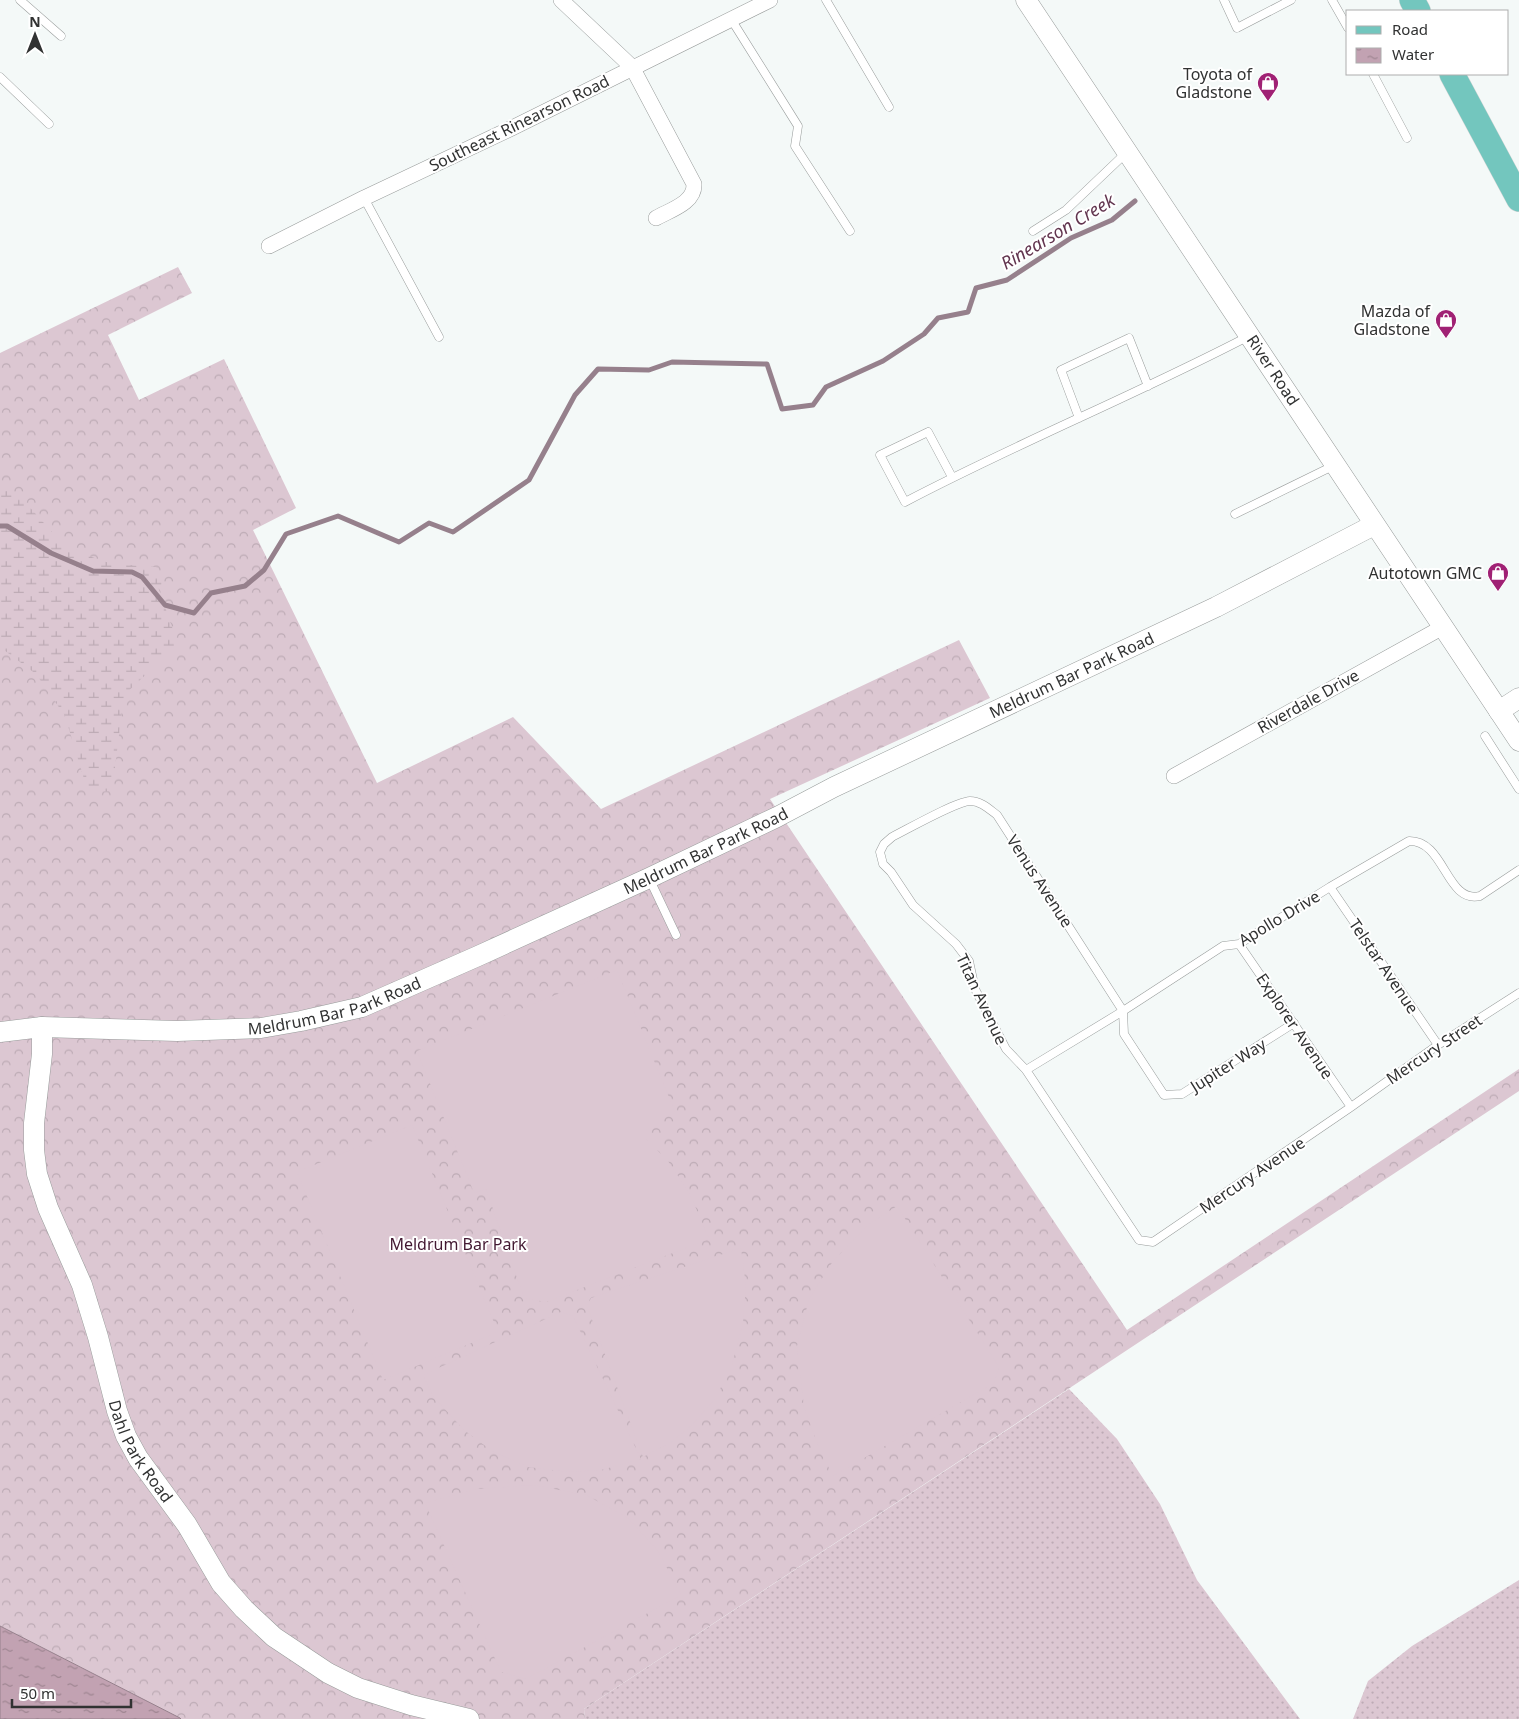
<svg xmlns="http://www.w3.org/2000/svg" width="1519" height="1719" viewBox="0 0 1519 1719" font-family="'Noto Sans',sans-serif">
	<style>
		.grass { fill: url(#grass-dots) }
		.forest { fill: url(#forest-crowns) }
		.wetland { fill: url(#wetland-marsh) }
		.pitch { fill: #dcc7d2 }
		.water { fill: url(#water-ripples); stroke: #96808c }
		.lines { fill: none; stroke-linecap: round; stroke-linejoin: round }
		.stream { stroke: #96808c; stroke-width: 5 }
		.service-casing { stroke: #989c9b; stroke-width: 9 }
		.minor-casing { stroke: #989c9b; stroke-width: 16 }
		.tertiary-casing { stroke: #989c9b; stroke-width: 21 }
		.primary-casing { stroke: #d6d6d6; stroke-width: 26 }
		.service { stroke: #fff; stroke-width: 8 }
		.minor { stroke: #fff; stroke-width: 15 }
		.tertiary { stroke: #fff; stroke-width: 20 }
		.primary { stroke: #73c6be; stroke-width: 25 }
		.labels { text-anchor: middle; stroke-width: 4; stroke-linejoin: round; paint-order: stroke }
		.poi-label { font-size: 16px; fill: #313232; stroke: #fff; text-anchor: end }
		.street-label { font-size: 16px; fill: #313232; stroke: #fff }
		.park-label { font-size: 16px; fill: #421831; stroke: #fff }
		.water-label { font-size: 18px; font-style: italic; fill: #62354f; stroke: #fff }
	</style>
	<defs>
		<pattern id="grass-dots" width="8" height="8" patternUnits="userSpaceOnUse" patternTransform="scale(1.25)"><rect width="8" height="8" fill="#dcc7d2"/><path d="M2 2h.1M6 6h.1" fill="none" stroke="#bdabb5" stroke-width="1.8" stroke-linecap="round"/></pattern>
		<pattern id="forest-crowns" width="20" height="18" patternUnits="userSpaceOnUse" patternTransform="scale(1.25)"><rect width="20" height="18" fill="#dcc7d2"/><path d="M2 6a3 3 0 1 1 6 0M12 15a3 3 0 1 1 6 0" fill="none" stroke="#bdabb5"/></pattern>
		<pattern id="wetland-marsh" width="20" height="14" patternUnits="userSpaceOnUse" patternTransform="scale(1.25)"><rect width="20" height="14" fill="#dcc7d2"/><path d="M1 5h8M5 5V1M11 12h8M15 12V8" fill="none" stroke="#bdabb5"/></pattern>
		<pattern id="water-ripples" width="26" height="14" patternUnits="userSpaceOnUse" patternTransform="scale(1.25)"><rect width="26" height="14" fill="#c2a2b2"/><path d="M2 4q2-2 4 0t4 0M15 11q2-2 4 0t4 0" fill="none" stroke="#9e8591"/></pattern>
	</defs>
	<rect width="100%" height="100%" fill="#f4f9f8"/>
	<!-- grass -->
	<path class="grass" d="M1069 1389 1117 1439 1160 1504 1197 1580 1300 1719H585L584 1709Z
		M1519 1580V1719H1353L1368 1681 1412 1646Z"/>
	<!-- forest -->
	<path class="forest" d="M178 267 192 293 108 335 139 400 224 359 296 508 253 530 377 783 513 717 601 809 959 640 990 698 770 799 1127 1330 1519 1069V1091L584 1709 585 1719H181L0 1626V353Z"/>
	<!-- wetland -->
	<path class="wetland" d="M0 482 26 503 60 541 86 555 112 564 156 567 164 583 158 587 179 647 155 666 124 695 112 791 88 792 65 716 36 674 0 647Z"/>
	<!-- pitch -->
	<path class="pitch" d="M617 970 675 1112 635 1128 668 1161 690 1194 709 1239 546 1302 524 1298 486 1189 474 1193 417 1051Z
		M412 1125 498 1332 383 1380 297 1172Z
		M897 1206 999 1367 994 1383 833 1476 819 1448 804 1407 797 1346 809 1299 833 1261 868 1225Z
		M741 1248 746 1286 743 1323 732 1365 715 1399 691 1426 670 1443 643 1457 587 1306 591 1298Z
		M561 1312 573 1316 641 1459 601 1470 569 1472 528 1467 492 1451 464 1430 433 1396 423 1375Z
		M533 1485 586 1495 628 1518 658 1551 681 1595 526 1679 501 1672 425 1503 477 1489Z"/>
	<!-- water -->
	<path class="water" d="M0 1626 180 1718 181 1719H0Z"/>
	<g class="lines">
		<!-- stream -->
		<path class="stream" d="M0 526H7L51 553 93 571 132 572 142 577 165 605 194 613 211 593 245 586 264 570 286 534 338 516 399 542 429 523 453 532 529 480 575 395 598 369 649 370 672 362 767 364 782 409 813 405 826 387 883 361 924 334 938 318 968 312 976 288 1007 280 1071 238 1112 220 1135 201"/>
		<!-- service casing -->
		<g class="service-casing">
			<path id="service" d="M20 0 61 36
				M826 0 889 107
				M1224 0 1237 28 1291 0
				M1332 0 1348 28
				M731 19 798 126 795 146 850 231
				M1373 74 1407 138
				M0 77 49 124
				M364 198 439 337
				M1033 231 1066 210 1127 152
				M1079 418 1061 370 1129 338 1148 386
				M952 477 928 432 880 455 905 502C1017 443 1136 395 1249 336
				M1235 514 1335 465
				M1485 736 1519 789
				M649 878 676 935
				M1330 887 1438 1045
				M1239 944 1351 1107
				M1294 1023 1182 1094 1164 1095 1124 1034 1123 1011 997 815C989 809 981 801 970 801 955 802 908 829 892 837L884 844 880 852 883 864 891 872 913 905 956 944 969 961 975 989 1006 1049 1026 1070 1139 1240 1153 1242 1351 1107 1438 1045 1519 993
				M1026 1070 1123 1011 1223 946 1239 944 1330 887 1409 841C1445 840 1446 904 1480 896L1519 870"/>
		</g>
		<!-- minor casing -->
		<g class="minor-casing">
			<path id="minor" d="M561 0 632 67 694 184C695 203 670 210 656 218
				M269 246 364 198 512 128 770 0
				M1174 776 1443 627"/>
		</g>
		<!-- tertiary casing -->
		<g class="tertiary-casing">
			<g id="tertiary">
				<path id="s1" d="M1026 0C1192 246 1355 494 1519 741"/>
				<path d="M1499 711 1519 698"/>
				<path id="s2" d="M42 1027V1054L34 1123V1150L37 1174 48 1208 82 1285 98 1337 117 1411 126 1436 138 1458 187 1525 221 1583 244 1609 274 1637 328 1673 358 1688 411 1705 469 1719"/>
				<path id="s3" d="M0 1032 42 1027 177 1031 261 1028 301 1021 362 1007 478 956 649 878 777 817 834 787 1216 607 1374 525"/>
			</g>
		</g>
		<!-- primary casing -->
		<g class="primary-casing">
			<path id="primary" d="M1412 0 1418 11
				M1452 74 1519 199"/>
		</g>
		<!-- service -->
		<use href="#service" class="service"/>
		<!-- minor -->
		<use href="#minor" class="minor"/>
		<!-- tertiary -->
		<use href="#tertiary" class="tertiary"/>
		<!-- primary -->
		<use href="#primary" class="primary"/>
	</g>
	<!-- icons -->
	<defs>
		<g id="shop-pin" transform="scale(1.125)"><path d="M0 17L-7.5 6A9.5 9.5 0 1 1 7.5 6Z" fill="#a02174" stroke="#fff"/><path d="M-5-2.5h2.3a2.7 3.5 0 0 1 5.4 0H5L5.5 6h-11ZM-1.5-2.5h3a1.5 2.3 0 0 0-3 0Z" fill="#fff"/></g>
	</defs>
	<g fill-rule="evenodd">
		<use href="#shop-pin" x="1268" y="83"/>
		<use href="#shop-pin" x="1446" y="320"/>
		<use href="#shop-pin" x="1498" y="573"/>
	</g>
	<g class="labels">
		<!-- poi labels -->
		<g class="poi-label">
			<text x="1252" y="80">Toyota of<tspan x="1252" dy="18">Gladstone</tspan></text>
			<text x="1430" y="317">Mazda of<tspan x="1430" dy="18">Gladstone</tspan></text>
			<text x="1482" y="579">Autotown GMC</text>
		</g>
		<!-- street labels -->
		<g class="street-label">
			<text transform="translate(519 123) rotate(-26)" y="6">Southeast Rinearson Road</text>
			<text dy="6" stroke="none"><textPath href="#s1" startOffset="445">River Road</textPath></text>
			<text dy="6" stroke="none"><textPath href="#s3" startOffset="1148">Meldrum Bar Park Road</textPath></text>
			<text transform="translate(1308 701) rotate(-29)" y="6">Riverdale Drive</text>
			<text dy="6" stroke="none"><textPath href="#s3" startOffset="742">Meldrum Bar Park Road</textPath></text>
			<text transform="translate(1040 881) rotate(57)" y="6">Venus Avenue</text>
			<text transform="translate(1279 918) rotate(-31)" y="6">Apollo Drive</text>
			<text transform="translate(1384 966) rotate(56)" y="6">Telstar Avenue</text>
			<text transform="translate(982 999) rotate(65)" y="6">Titan Avenue</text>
			<text dy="6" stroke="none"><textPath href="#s3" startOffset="338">Meldrum Bar Park Road</textPath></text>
			<text transform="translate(1295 1026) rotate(56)" y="6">Explorer Avenue</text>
			<text transform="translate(1434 1049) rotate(-34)" y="6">Mercury Street</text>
			<text transform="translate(1228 1065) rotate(-32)" y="6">Jupiter Way</text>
			<text transform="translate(1252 1175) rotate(-34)" y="6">Mercury Avenue</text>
			<text dy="6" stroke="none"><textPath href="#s2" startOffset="445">Dahl Park Road</textPath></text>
		</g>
		<!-- park labels -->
		<g class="park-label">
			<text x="458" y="1250">Meldrum Bar Park</text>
		</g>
		<!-- water labels -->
		<g class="water-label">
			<text transform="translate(1058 232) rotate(-31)" y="6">Rinearson Creek</text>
		</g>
	</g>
	<!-- legend -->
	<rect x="1346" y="10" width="162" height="65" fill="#ffffff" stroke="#adadad"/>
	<rect x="1356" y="26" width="25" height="8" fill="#73c6be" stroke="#adadad"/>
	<text x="1392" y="35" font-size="15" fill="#313232">Road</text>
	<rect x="1356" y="48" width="25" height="15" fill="url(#water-ripples)" stroke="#adadad"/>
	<text x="1392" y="60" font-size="15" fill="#313232">Water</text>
	<!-- north arrow -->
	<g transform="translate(35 35)" stroke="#ffffff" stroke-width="4" paint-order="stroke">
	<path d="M0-4L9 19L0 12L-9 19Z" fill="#313232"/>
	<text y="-8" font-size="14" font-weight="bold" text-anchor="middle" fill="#313232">N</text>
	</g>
	<!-- scale -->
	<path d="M12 1699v8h119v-8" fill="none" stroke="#313232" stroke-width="2.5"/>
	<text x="20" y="1699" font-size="15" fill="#313232" stroke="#ffffff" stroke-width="4" paint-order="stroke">50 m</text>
</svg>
